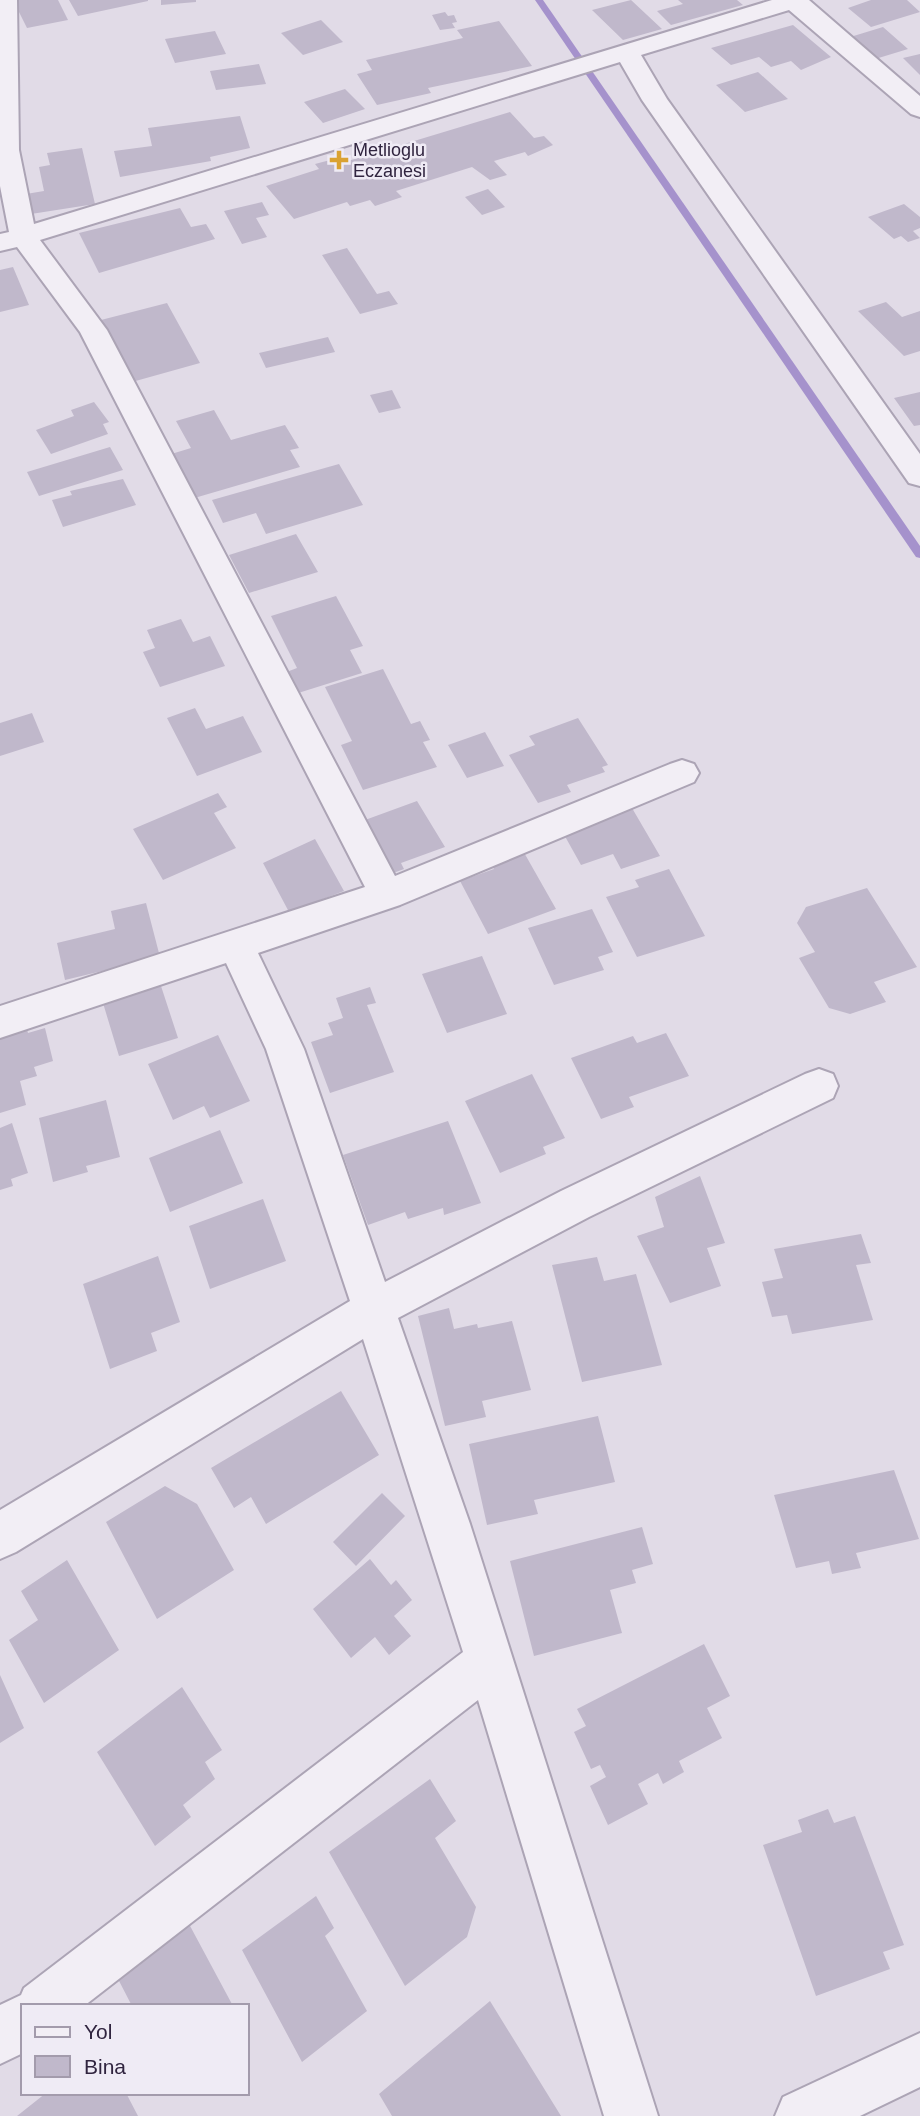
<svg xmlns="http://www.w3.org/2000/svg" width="920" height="2116" viewBox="0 0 920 2116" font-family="Arial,sans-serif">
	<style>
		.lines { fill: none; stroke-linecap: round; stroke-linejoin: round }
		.stream { fill: #a592cc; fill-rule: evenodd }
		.building { fill: #c0b8cb }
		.minor-casing { stroke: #aca4b5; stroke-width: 4 }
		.minor { fill: #f2eef5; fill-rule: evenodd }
		.poi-dot { fill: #daa232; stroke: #efebf5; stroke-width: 2.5 }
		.labels { text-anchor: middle; stroke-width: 5; stroke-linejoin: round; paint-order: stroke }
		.far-poi-label { font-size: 18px; fill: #30243f; stroke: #efebf5; text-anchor: start }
	</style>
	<rect width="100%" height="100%" fill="#e1dbe7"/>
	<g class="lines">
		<!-- stream -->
		<path class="stream" d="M535 0H543L920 546V558L916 557Z"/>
	</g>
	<!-- building -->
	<path class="building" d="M13 0H58L68 20 27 28Z
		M69 0H148V1L78 16Z
		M161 0H196V2L161 5Z
		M631 0 662 29 623 40 592 10Z
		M678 0H737L743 5 671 25 657 11 683 4Z
		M871 0H907L920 12 871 27 848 8Z
		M445 12 448 16 454 15 457 22 452 23 455 28 440 30 432 15Z
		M321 20 343 42 303 55 281 33Z
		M499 21 532 66 428 88 431 93 377 105 357 74 372 70 366 60 463 38 457 30Z
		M793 25 831 57 801 70 791 61 771 67 759 57 731 65 711 48Z
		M883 27 908 49 872 60 847 38Z
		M215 31 226 54 175 63 165 39Z
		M920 54V75L903 58Z
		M259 64 266 84 216 90 210 71Z
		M758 72 788 99 745 112 716 85Z
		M345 89 365 109 323 123 304 102Z
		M510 112 534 138 544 136 553 145 528 156 525 152 494 161 507 175 490 180 472 167 396 191 402 197 375 206 370 200 350 206 347 202 294 219 266 186 319 169 315 164 334 159 338 164Z
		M240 116 250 148 210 157 211 161 120 177 114 151 152 146 148 128Z
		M82 148 95 204 31 214 26 194 44 191 39 167 50 165 47 153Z
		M488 189 505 207 482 215 465 197Z
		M262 202 269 215 256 218 267 237 242 244 224 211Z
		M904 204 920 217V228L913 231 920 238 908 242 901 236 894 239 868 217Z
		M180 208 191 227 206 224 215 239 99 273 79 233Z
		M347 248 377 294 389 291 398 304 360 314 322 255Z
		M13 267 29 305 0 312V270Z
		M886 302 902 317 920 311V351L904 356 858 311Z
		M167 303 200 363 132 382 101 320Z
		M328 337 335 352 266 368 259 353Z
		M392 390 401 408 379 413 370 395Z
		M920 392V425L914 426 894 398Z
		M94 402 109 422 103 424 108 434 51 454 36 430 74 416 71 410Z
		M214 410 231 440 285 425 299 448 290 450 300 467 191 499 168 455 191 448 176 421Z
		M110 447 123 470 39 496 27 472Z
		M339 464 363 505 266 534 256 513 223 523 212 500Z
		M123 479 136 505 63 527 52 500 72 495 70 491Z
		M296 534 318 572 249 593 229 555Z
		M336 596 363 646 350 650 362 673 295 694 284 673 297 668 271 616Z
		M181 619 193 642 210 636 225 666 160 687 143 652 155 648 147 630Z
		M383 669 411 724 420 721 430 740 423 742 437 767 363 790 341 745 352 741 325 687Z
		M195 708 206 729 243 716 262 752 197 776 167 718Z
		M32 713 44 742 0 756V723Z
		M578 718 608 765 602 767 605 772 567 785 571 792 538 803 509 755 535 745 529 736Z
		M485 732 504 766 467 778 448 745Z
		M218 793 227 807 214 813 236 848 163 880 133 829Z
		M417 801 445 847 401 863 404 869 388 875 365 820Z
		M632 808 660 856 621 869 613 854 581 865 562 831Z
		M315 839 344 891 289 912 263 863Z
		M522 849 556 909 488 934 460 881 494 869 489 861Z
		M669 869 705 936 637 957 606 897 639 887 635 880Z
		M867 888 917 967 874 982 886 1002 850 1014 829 1008 799 958 815 952 797 923 806 907Z
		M146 903 160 957 65 980 57 943 115 929 111 911Z
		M592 909 613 952 598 957 604 970 554 985 528 928Z
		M482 956 507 1014 447 1033 422 974Z
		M161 986 178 1038 119 1056 103 1003Z
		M370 987 376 1003 367 1005 394 1072 330 1093 311 1042 333 1035 328 1023 343 1018 336 998Z
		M25 1022 28 1033 45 1028 53 1061 34 1067 37 1076 20 1081 26 1105 0 1113V1029Z
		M666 1033 689 1076 629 1097 634 1107 601 1119 571 1058 633 1036 637 1043Z
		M218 1035 250 1101 210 1118 204 1106 173 1120 148 1064Z
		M532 1074 565 1138 543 1147 546 1154 500 1173 465 1101Z
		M106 1100 120 1157 86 1166 88 1172 53 1182 39 1118Z
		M448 1121 481 1203 444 1215 443 1208 408 1219 405 1212 368 1225 343 1155Z
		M12 1123 28 1173 11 1179 13 1186 0 1190V1128Z
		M220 1130 243 1183 170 1212 149 1158Z
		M700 1176 725 1243 707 1248 721 1286 670 1303 637 1236 664 1227 655 1197Z
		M263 1199 286 1261 210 1289 189 1226Z
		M861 1234 871 1263 856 1265 873 1320 792 1334 787 1315 772 1317 762 1282 783 1278 774 1249Z
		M158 1256 180 1322 151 1333 157 1351 110 1369 83 1284Z
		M597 1257 604 1281 636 1274 662 1365 582 1382 552 1265Z
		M449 1308 454 1329 477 1324 478 1328 512 1321 531 1390 482 1401 486 1417 445 1426 418 1316Z
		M341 1391 379 1455 266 1524 251 1497 234 1508 211 1468Z
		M598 1416 615 1482 534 1500 538 1514 487 1525 469 1444Z
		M894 1470 919 1539 856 1553 861 1568 832 1574 829 1561 796 1568 774 1495Z
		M165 1486 197 1504 234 1570 157 1619 106 1522Z
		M382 1493 405 1516 356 1566 333 1542Z
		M642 1527 653 1564 632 1570 636 1583 610 1590 622 1633 534 1656 510 1561Z
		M370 1559 391 1585 396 1580 412 1600 394 1616 411 1636 389 1655 375 1637 351 1658 313 1609Z
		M67 1560 119 1650 44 1703 9 1640 38 1620 21 1591Z
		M704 1644 730 1696 707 1708 722 1738 679 1761 684 1772 663 1784 658 1773 638 1784 648 1804 608 1825 590 1786 606 1777 600 1765 591 1769 574 1732 586 1726 577 1709Z
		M0 1675 24 1728 0 1743Z
		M182 1687 222 1750 205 1762 215 1779 183 1805 191 1817 155 1846 97 1752Z
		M430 1779 456 1821 435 1838 476 1907 467 1937 405 1986 329 1852Z
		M828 1809 834 1823 855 1816 904 1945 883 1952 890 1969 816 1996 763 1845 802 1832 798 1820Z
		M316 1896 334 1928 325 1936 367 2011 302 2062 242 1950Z
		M189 1924 233 2006H132L117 1977Z
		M490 2001 561 2116H392L379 2094Z
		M46 2093H126L138 2116H17Z"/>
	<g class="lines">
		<!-- minor casing -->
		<g class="minor-casing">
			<path id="minor" d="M0 0H17L19 150 34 224 772 0H809L920 96V117L911 114 789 10 641 55 667 99 920 454V486L909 483 642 100 620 62 40 240 107 330 395 876 670 764 682 760 694 764 699 773 694 782 400 905 258 953 304 1049 385 1282 561 1191 805 1074 819 1069 833 1074 838 1086 833 1098 589 1217 398 1318 470 1524 658 2116H604L478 1700 84 2006H23V2053L0 2064V2005L21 1995 24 1988 463 1652 363 1339 16 1552 0 1559V1510L350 1301 266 1049 226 963 0 1038V1006L365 887 80 332 17 247 0 251V234L9 232 0 186Z
				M920 2033V2087L860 2116H775L783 2097Z"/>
		</g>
		<!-- minor -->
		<use href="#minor" class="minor"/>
	</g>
	<!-- markers -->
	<path class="poi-dot" d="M335.5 149.5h7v7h7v7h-7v7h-7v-7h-7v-7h7z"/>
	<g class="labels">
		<!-- far-poi labels -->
		<g class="far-poi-label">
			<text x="353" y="156">Metlioglu<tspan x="353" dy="21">Eczanesi</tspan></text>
		</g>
	</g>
	<!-- legend -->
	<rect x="21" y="2004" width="228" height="91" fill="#efebf5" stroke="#a39bac" stroke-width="2"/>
	<rect x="35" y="2027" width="35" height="10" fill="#f2eef5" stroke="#a39bac" stroke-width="2"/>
	<text x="84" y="2039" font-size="21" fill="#30243f">Yol</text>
	<rect x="35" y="2056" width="35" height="21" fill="#c0b8cb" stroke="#a39bac" stroke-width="2"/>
	<text x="84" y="2074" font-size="21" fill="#30243f">Bina</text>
</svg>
